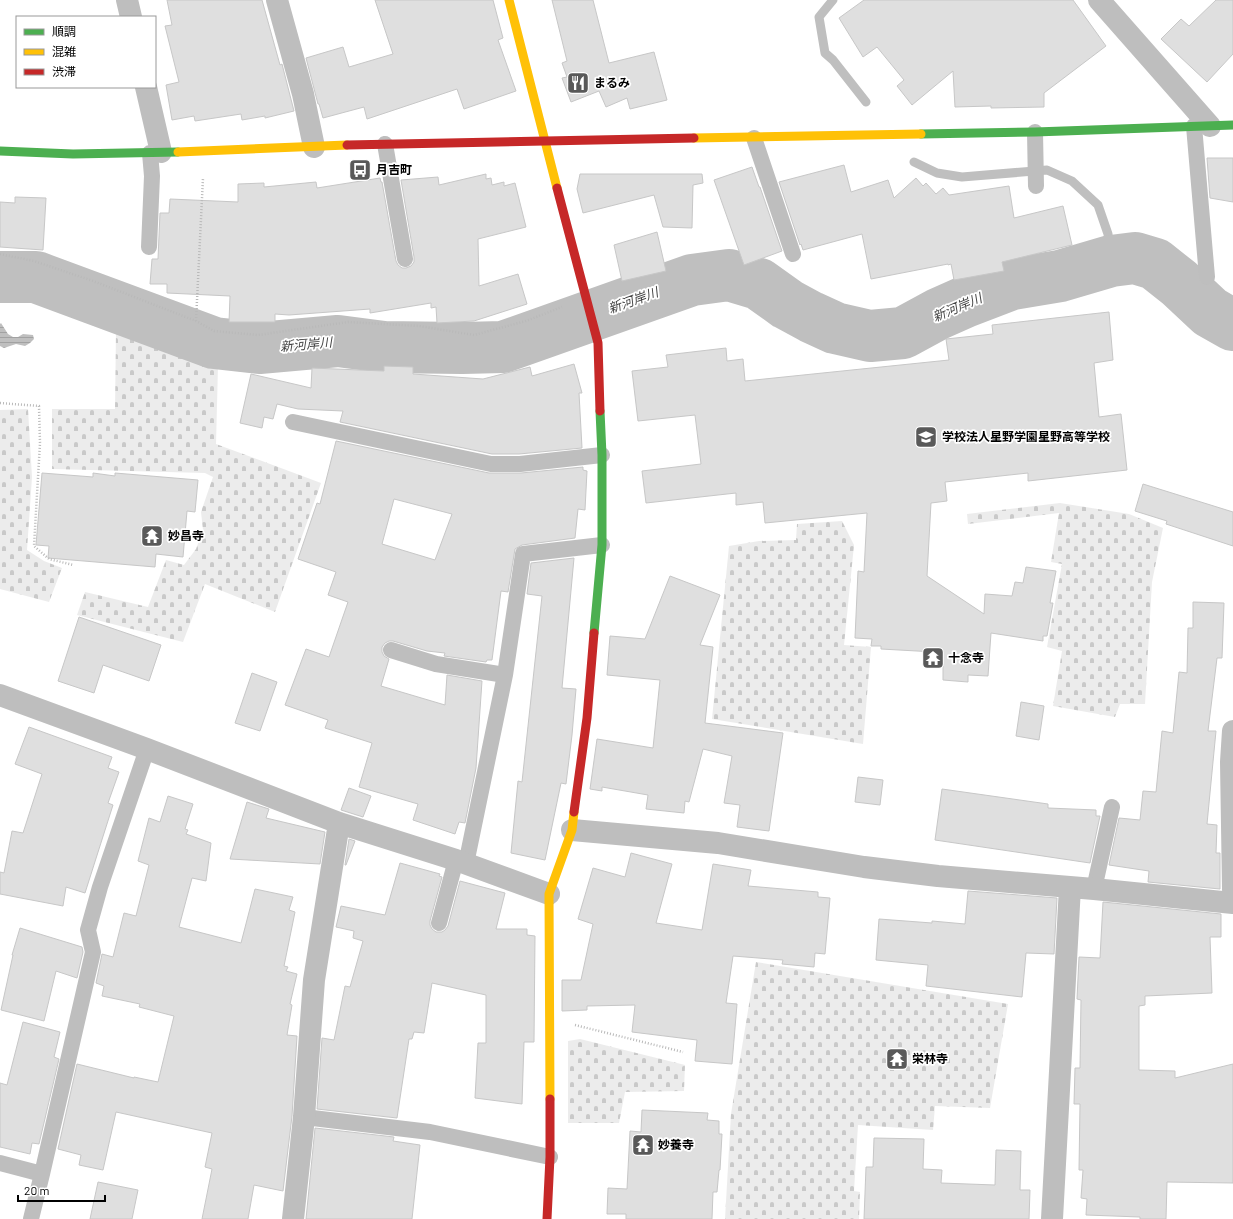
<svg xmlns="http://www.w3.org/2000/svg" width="1233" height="1219" viewBox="0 0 1233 1219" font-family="Barlow,'Noto Sans JP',sans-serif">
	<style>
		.cemetery { fill: url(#cemetery-stones) }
		.water { fill: url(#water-rules) }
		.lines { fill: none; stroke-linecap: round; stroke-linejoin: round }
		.stream { stroke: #bfbfbf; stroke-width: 9 }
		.river { stroke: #bfbfbf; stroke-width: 52 }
		.building { fill: #dfdfdf; stroke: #c7c7c7; fill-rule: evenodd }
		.path { stroke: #b9b9b9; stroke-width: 2.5; stroke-dasharray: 1 2; stroke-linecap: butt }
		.lane { stroke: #bebebe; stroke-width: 16 }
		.street { stroke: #bebebe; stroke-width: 22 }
		.fast { stroke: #4caf50; stroke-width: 9 }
		.slow { stroke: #ffc107; stroke-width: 9 }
		.jam { stroke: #c62828; stroke-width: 9 }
		.labels { text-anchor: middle; stroke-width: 3.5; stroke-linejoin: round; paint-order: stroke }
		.poi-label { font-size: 12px; font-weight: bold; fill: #000; stroke: #fff; text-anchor: start }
		.water-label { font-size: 13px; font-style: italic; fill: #444; stroke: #fff }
	</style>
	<defs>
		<pattern id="cemetery-stones" width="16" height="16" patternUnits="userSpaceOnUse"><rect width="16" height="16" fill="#ececec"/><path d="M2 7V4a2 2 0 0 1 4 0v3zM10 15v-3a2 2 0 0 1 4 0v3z" fill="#c9c9c9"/></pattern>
		<pattern id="water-rules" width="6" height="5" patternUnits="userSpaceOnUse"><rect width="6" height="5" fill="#bfbfbf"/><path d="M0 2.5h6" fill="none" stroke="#a2a2a2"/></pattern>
	</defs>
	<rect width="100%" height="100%" fill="#fff"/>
	<!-- cemetery -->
	<path class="cemetery" d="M116 331 218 366 216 444 321 483 275 612 205 584 183 642 77 615 85 592 148 607 166 560 184 565 196 549 203 530 201 512 213 477 205 473 52 469V409H115Z
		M28 409 32 477 27 550 44 561 62 568 49 602 0 589V410Z
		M1060 503 1129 514 1163 528 1152 582 1145 704H1120L1115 717 1053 706 1062 651 1047 647 1062 564 1051 562 1059 513 968 524 967 514Z
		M842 521 854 545 844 645 871 647 863 744 712 719 729 546 759 541 796 540 797 524Z
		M756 962 1008 1004 990 1108 935 1106 933 1130 858 1125 854 1191 860 1192 859 1219H725L731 1114Z
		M580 1039 685 1065 684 1091 625 1092 619 1123H568V1041Z"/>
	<!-- water -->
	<path class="water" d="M1 323 8 334 13 337H18L23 334 33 335 34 339 30 343 25 346 16 344 4 348 0 346V324Z"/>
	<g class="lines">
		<!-- stream -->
		<path class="stream" d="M833 0 819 17 825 53 833 60 866 102
			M914 162 937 173 962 177 1047 170 1072 181 1098 205 1108 234 1111 261"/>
		<!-- river -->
		<path class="river" d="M0 277H36L214 343 259 348 338 341 384 347 462 348 503 347 692 280 729 275 759 284 787 304 811 317 835 328 870 336 903 333 938 314 965 302 1012 284 1060 276 1111 261 1135 258 1155 264 1179 283 1210 312 1233 325"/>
	</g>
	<!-- building -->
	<path class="building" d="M167 0H262L280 65 282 64 294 111 265 118V116L242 120 241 114 195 121 194 116 172 120 166 85 179 82 165 26 172 25Z
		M375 0H493L503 38 498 40 516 91 464 109 457 89 367 119 364 107 323 118 319 104H318L306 58 343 47 349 67 393 54Z
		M552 0H593L609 63 654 52 667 100 630 109 627 98 606 107 599 91 571 102 562 78 567 77 562 63 567 61Z
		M864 0H1073L1106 46 1044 93V107L991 108V106L955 107 953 71 912 105 897 86 904 80 877 47 863 57 839 18Z
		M1216 0H1233V54L1207 82 1161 39 1181 19 1189 26Z
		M1207 158H1233V202L1210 198Z
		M844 165 851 192 888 180 894 198 916 178 923 186 926 183 936 194 943 188 949 195 1009 186 1014 218 1063 206 1072 245 1002 262 1004 271 954 280 951 264 948 265V264L871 279 862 234 803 250 801 244 800 245 779 182Z
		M752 167 759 187H760L782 251 744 265 714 180Z
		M486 174V179L491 178 492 185 504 182V186L515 183 526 227 478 239 479 286 518 274 527 304 474 321 437 323 436 307 431 308V303L370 313V309L289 315 275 314V322H229L230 296 167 293V284H150L152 259H158L160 213H169L170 199 238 202V184L264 183V187L316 182 317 188 380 178 381 182H382L396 261 398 265 402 268H406L411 266 414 262V257L401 180 438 177 439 185Z
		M580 174H702L703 183 693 185 692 228 663 227 654 195 583 213 577 189Z
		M15 197 46 198 43 250 0 247V202L15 203Z
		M657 232 666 271 622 281 614 245Z
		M1109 312 1113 360 1094 363 1099 417 1121 414 1127 470 1028 481V473L945 482 947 501 931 503 927 576 984 614 985 594 1012 596 1015 582 1023 583 1026 567 1056 571 1050 603H1053L1047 636H1043V641L991 633 988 676 968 675V682L943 680V666H934L935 652 881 649V646H871L872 639 855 638 858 571 864 572 867 513 765 523 763 502 736 505V493L646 503 642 471 701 464 695 415 638 421 632 371 668 367 666 355 726 348 727 361 743 359 745 381 949 360 946 339 993 334 992 325Z
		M574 364 582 393H579L582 448 519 454H492L340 422 343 411 298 409 277 404 273 419 264 417 262 428 240 423 251 374 311 388 312 368 384 371V366L413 367V374L483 379 530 367 532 376Z
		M336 441 489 473H521L583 467V470L587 471 585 510 578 509 575 538 522 545 515 549 508 592 501 591 492 660H487L486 662 444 656 445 653 427 651 393 641H389L385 643 382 647V652L384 656 389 659 381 686 445 705 447 675 482 681 476 768 465 823 459 822 455 834 413 820 418 804 359 787 372 743 325 728 328 720 285 705 306 649 329 657 348 602 328 595 336 572 298 559 317 503 320 504ZM394 499 452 514 435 560 382 544Z
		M42 473 93 477V473L115 476V473L198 480 195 512 187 511 183 557 156 554 155 567 48 558 49 546 36 545Z
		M1143 484 1233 512V546L1166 524 1167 521 1135 511Z
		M574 558 562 688 576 689 572 735 566 784 561 783 545 860 511 853 518 781 522 782 542 596 527 594 531 563Z
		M670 576 720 595 700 645 713 647 705 723 783 733 769 831 737 827 740 805 724 803 732 756 703 749 689 802 685 801 684 813 646 809 648 795 602 787V791L590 789 597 739 653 748 660 680 607 675 610 636 645 639Z
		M1193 602 1224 603 1222 658H1217L1208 731H1216L1207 824 1217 825 1216 853H1220V889L1148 882 1149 871 1109 865 1119 818 1140 820 1143 791 1156 792 1162 731 1173 733 1179 672 1187 673 1188 628H1193Z
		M79 617 161 645 149 681 103 665 94 693 58 681Z
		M252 673 277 682 260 731 235 723Z
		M1021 702 1044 706 1039 740 1016 736Z
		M29 727 112 757 108 768 119 772 108 803 113 805 85 893 66 887 63 906 0 894V872L4 873 12 831 23 833 42 774 15 764Z
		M858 777 883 780 880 805 855 802Z
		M349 788 371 796 363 817 341 810Z
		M942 789 1048 804V808L1096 810V816H1100L1090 863 935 840Z
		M168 796 193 804 185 829 188 830 186 834 211 843 206 881 192 878 179 927 241 943 255 889 293 897 289 910 295 912 284 966 288 967 286 971 297 974 290 1004 292 1005 287 1035 297 1036 292 1116 283 1191 254 1185 248 1219H202L212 1169 205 1167 212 1133 116 1112 103 1170 79 1165 81 1155 58 1149 77 1064 134 1078V1077L158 1082 174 1016 139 1007 140 1004 102 996 104 986 96 983 102 954 113 957 124 913 136 916 149 865 138 861 149 818 160 822Z
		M247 802 269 809 266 818 325 832 320 864 230 859Z
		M349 839 355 841 346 865H345Z
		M631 853 672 864 656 923 702 930 713 864 751 870 748 886 818 892V897L830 898 825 954 815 953 814 967 782 964 783 960 733 956 726 1003 737 1004 732 1064 695 1061 697 1040 632 1032 635 1005 587 1006V1010L562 1011V980H581L593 924 578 919 593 868 625 877Z
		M400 863 440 874 439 876 442 877 430 921V925L432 929 436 932H442L445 930 448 926 460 881 505 893 496 929H527V935L535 936 534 1042H524L522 1104 475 1098 478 1043H486V995L432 983 424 1033 414 1032 412 1039H409L397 1118 317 1109 322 1038 334 1040 345 986 350 987 363 941 353 938 354 931 336 927 341 906 385 915Z
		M968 891 1057 898 1054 954 1026 953 1022 997 926 986 928 965 876 960 879 919 932 923V921L965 924Z
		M1103 902 1221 914V937H1210L1212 993 1145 996V1005L1139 1006V1070L1175 1071V1078L1233 1064V1183L1167 1182 1166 1219H1140V1217L1086 1215 1087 1199 1081 1198 1083 1170H1079L1080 1104H1074L1075 1068H1080L1081 1000 1077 999 1079 957 1100 958Z
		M20 928 82 947 83 952 77 978 56 971 44 1021 1 1010 13 955H12Z
		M23 1022 60 1032 54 1057 59 1059 39 1144 32 1143 30 1154 0 1147V1083L7 1085Z
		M642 1110 708 1113 707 1120 719 1121V1134H722L720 1170H719L717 1192H713L712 1219H626V1214H607L608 1188 627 1189 630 1131 641 1132Z
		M315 1128 394 1137 393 1141 420 1145 412 1219H306Z
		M874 1138 924 1139 923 1169 942 1170 941 1183 995 1185 996 1150 1021 1151 1020 1190H1030L1029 1219H864L866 1167H873Z
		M98 1182 138 1190 132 1219H90Z"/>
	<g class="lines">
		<!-- path -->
		<path class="path" d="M0 254 34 261 93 281 196 321 214 331 258 335 348 322 419 326 474 335 526 321 562 307
			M196 321 203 178
			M0 403 39 406 40 443 34 546 49 559 73 565
			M575 1025 683 1052"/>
		<!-- lane -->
		<path class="lane" d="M1194 126 1207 277
			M1035 132 1036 186
			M754 138 793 254
			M385 144 405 259
			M149 247 152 176 150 153
			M293 422 491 464H520L602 455
			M391 650 436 664 505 675
			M466 864 505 675 523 554 602 545
			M1094 889 1112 807
			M439 923 456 860
			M304 1117 430 1132 550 1157
			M0 1163 42 1174
			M31 1219 42 1174 93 952 88 930 100 887 147 749"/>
		<!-- street -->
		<path class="street" d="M127 0 131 17
			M277 0 303 94 314 147
			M1099 0 1210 126
			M146 87 161 152
			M0 695 147 749 339 823 456 860 549 894
			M1233 731 1231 762 1233 889
			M572 830 718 843 864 867 938 876 1094 889 1233 903
			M293 1219 304 1117 314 980 339 823
			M1052 1219 1070 887"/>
		<!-- fast -->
		<path class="fast" d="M921 134 1035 132 1233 125
			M0 151 73 154 178 152
			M594 633 602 545V455L600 411"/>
		<!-- slow -->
		<path class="slow" d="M509 0 557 188
			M694 138 921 134
			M178 152 347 145
			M550 1099 549 894 572 830 574 812"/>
		<!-- jam -->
		<path class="jam" d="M347 145 694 138
			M557 188 598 343 600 411
			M574 812 587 718 594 633
			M547 1219 550 1157V1099"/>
	</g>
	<!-- icons -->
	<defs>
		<g id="restaurant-square" transform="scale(1.15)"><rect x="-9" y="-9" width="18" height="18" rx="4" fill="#595959" stroke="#fff"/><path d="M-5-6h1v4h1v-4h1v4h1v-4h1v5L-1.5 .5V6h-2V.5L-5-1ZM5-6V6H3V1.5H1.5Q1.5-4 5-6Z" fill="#fff"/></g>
		<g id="bus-square" transform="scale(1.15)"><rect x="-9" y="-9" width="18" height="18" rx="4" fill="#595959" stroke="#fff"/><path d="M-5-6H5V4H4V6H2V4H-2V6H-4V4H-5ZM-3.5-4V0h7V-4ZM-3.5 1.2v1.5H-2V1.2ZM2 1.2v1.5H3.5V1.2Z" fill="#fff"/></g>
		<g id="school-square" transform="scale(1.15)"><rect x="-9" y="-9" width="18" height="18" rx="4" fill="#595959" stroke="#fff"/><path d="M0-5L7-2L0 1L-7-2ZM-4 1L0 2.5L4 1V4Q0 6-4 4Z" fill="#fff"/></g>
		<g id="temple-square" transform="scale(1.15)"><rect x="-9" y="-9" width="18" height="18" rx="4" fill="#595959" stroke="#fff"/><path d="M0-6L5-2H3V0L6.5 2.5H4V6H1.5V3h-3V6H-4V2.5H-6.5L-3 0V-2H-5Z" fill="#fff"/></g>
	</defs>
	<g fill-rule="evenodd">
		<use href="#restaurant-square" x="578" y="83"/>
		<use href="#bus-square" x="360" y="170"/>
		<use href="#school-square" x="926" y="437"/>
		<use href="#temple-square" x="152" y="536"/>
		<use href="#temple-square" x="933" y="658"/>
		<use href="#temple-square" x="897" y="1059"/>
		<use href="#temple-square" x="643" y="1145"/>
	</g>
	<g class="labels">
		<!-- poi labels -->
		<g class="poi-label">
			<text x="594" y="87">まるみ</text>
			<text x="376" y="174">月吉町</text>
			<text x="942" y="441">学校法人星野学園星野高等学校</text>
			<text x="168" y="540">妙昌寺</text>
			<text x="948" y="662">十念寺</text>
			<text x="912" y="1063">栄林寺</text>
			<text x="658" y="1149">妙養寺</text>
		</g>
		<!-- water labels -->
		<g class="water-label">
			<text transform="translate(633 300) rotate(-20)" y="5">新河岸川</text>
			<text transform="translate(957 307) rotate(-23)" y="5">新河岸川</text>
			<text transform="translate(306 344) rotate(-5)" y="5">新河岸川</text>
		</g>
	</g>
	<!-- legend -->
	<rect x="16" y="16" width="140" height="72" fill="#ffffff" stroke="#999999"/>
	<rect x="24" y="29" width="20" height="6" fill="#4caf50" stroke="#999999"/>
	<text x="52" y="36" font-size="12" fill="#000000">順調</text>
	<rect x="24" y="49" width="20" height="6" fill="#ffc107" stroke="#999999"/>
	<text x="52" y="56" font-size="12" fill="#000000">混雑</text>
	<rect x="24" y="69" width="20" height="6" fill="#c62828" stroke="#999999"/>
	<text x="52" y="76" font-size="12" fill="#000000">渋滞</text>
	<!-- scale -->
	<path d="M18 1195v6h87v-6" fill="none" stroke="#000000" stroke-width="2"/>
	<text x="24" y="1195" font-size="12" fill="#000000" stroke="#ffffff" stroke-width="3" paint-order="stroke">20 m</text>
</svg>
